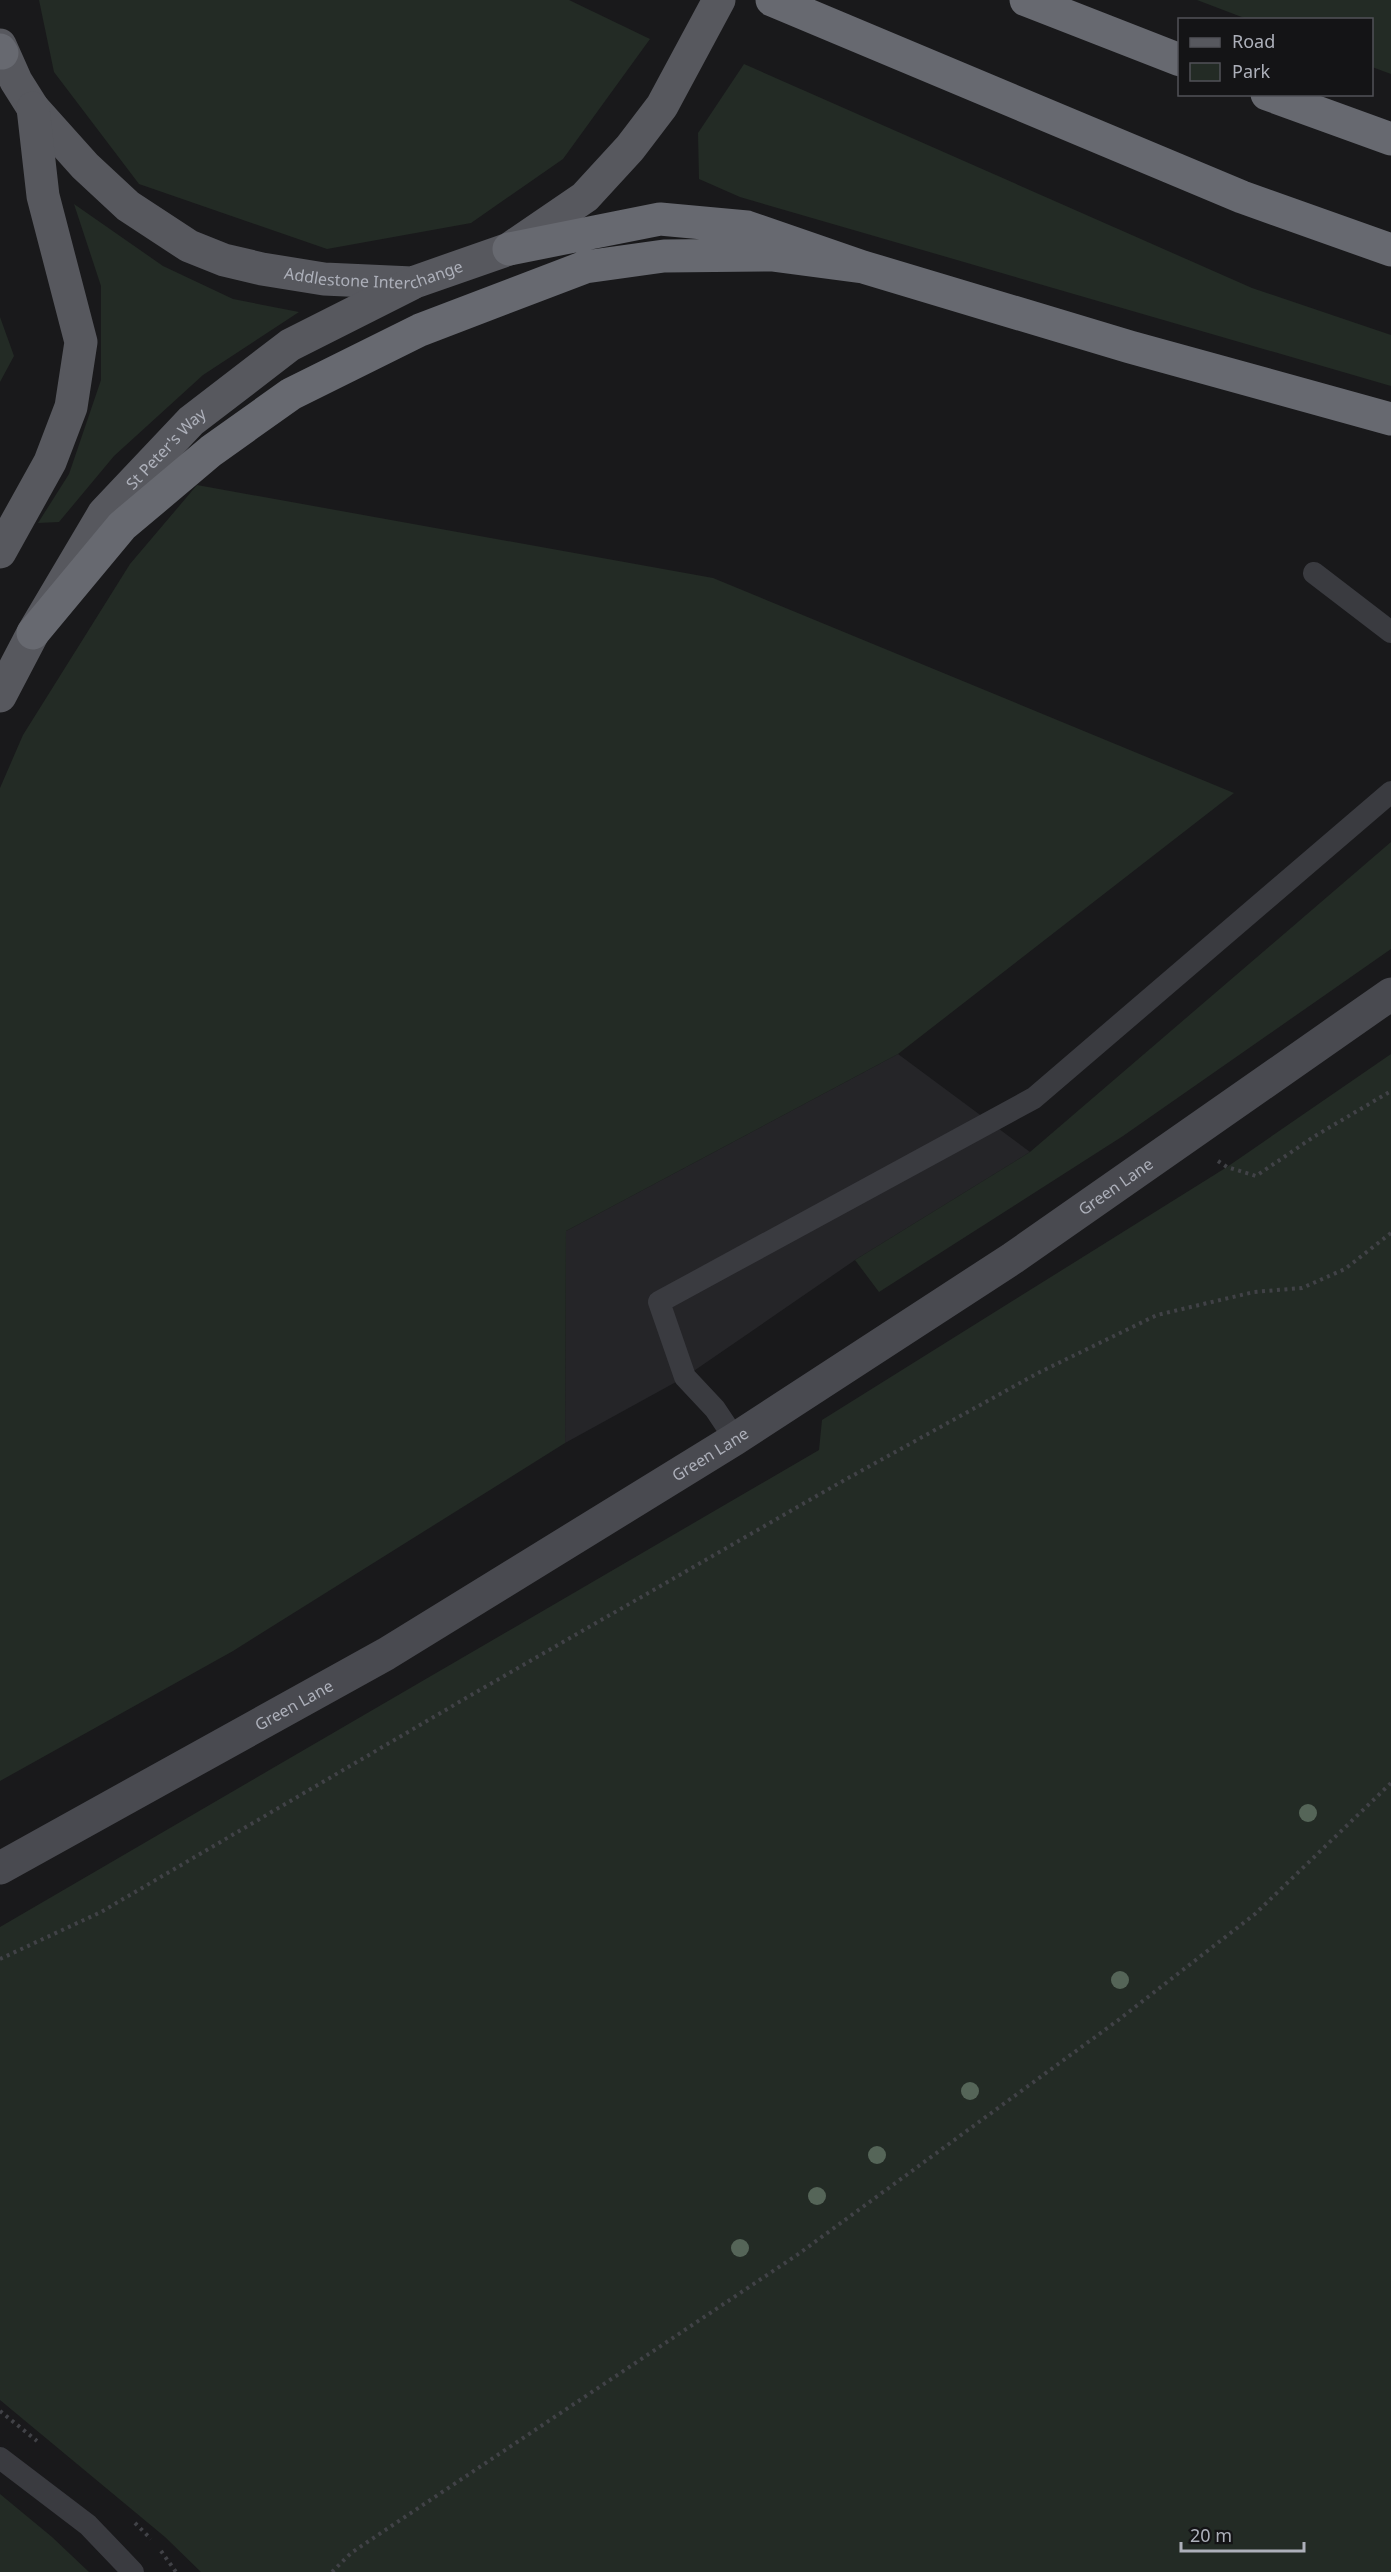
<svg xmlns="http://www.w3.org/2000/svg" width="1391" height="2572" viewBox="0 0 1391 2572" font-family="'Noto Sans',sans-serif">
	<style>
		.built { fill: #252528 }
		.green { fill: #232b25 }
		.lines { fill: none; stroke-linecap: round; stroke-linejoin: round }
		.path { stroke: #414247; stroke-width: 4; stroke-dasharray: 3 4.5; stroke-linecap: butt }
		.lane { stroke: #3a3b40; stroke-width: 22 }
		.secondary { stroke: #494a50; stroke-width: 33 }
		.primary { stroke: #57585e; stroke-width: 33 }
		.highway { stroke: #676970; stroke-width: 33 }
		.tree { fill: #556558 }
		.labels { text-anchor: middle; stroke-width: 5; stroke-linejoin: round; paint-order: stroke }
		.street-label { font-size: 16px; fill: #adb0ba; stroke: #141416 }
	</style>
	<rect width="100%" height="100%" fill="#19191b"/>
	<!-- built -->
	<path class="built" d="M898 1054 1030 1152 855 1260 685 1377 565 1443 566 1231Z"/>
	<!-- green -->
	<path class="green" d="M39 0H569L650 39 563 159 471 223 327 249 139 184 54 72Z
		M1197 0H1391V74L1372 67V20L1247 19Z
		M744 64 1252 288 1391 335V386L740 197 699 179 698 133Z
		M74 204 163 266 233 299 299 312 203 375 114 456 59 522 38 523 69 474 101 380V286Z
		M0 317 14 356 0 382Z
		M197 485 713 578 1234 793 898 1054 566 1231 565 1443 233 1651 0 1781V788L23 735 130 564Z
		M1391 842V949L1123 1136 879 1292 855 1260 1030 1152Z
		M1391 1054V2572H201L165 2537 0 2400V1927L819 1450 822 1420 1227 1167Z
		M0 2494 52 2537 89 2572H0Z"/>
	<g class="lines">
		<!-- path -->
		<path class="path" d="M1218 1161 1227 1167 1256 1176 1315 1136 1391 1091
			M0 1959 101 1912 478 1691 841 1482 1038 1373 1157 1315 1254 1292 1302 1288 1345 1269 1391 1233
			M0 2411 37 2441
			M135 2523 151 2539
			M161 2551 176 2572
			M332 2572 351 2553 797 2255 1117 2021 1255 1914 1391 1783"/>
		<!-- lane -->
		<path class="lane" d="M1314 573 1391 632
			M735 1439 715 1409 685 1377 659 1302 1034 1098 1391 792
			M0 2458 88 2525 133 2572"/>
		<!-- secondary -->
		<path class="secondary" id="s1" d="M0 1868 386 1654 735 1439 1013 1258 1391 994"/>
		<!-- primary -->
		<g class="primary">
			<path id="s2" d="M0 45 16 81 33 108 85 166 128 206 189 246 224 260 262 269 324 279 412 283 509 249 585 197 630 148 662 106 719 0"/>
			<path d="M0 552 50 462 71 407 81 342 43 196 33 108"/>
			<path id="s3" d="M0 696 33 633 104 513 191 421 290 345 411 284"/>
		</g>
		<!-- highway -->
		<path class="highway" d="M772 0 1242 197 1391 250
			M1026 0 1180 60
			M0 50 2 53
			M1267 94 1391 139
			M509 249 660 219 747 227 863 267 1130 347 1391 419
			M33 633 122 526 211 451 291 394 420 330 585 267 664 256 772 255 863 267"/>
	</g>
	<!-- trees -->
	<g class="tree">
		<circle cx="1308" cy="1813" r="9"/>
		<circle cx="1120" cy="1980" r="9"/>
		<circle cx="970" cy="2091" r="9"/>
		<circle cx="877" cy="2155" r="9"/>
		<circle cx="817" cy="2196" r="9"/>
		<circle cx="740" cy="2248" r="9"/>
	</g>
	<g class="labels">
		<!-- street labels -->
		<g class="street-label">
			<text dy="6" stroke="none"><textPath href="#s2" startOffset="471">Addlestone Interchange</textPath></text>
			<text dy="6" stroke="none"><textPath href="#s3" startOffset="300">St Peter's Way</textPath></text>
			<text dy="6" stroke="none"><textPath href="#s1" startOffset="1308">Green Lane</textPath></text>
			<text dy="6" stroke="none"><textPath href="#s1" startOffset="822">Green Lane</textPath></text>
			<text dy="6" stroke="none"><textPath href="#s1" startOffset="336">Green Lane</textPath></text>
		</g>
	</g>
	<!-- legend -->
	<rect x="1178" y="18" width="195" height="78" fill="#141416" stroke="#515258" stroke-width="1.5"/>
	<rect x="1190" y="38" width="30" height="9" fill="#57585e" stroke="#515258" stroke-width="1.5"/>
	<text x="1232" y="48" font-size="18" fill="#adb0ba">Road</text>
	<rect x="1190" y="63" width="30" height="18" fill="#232b25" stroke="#515258" stroke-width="1.5"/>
	<text x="1232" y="78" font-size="18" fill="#adb0ba">Park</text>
	<!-- scale -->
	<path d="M1181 2542v9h123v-9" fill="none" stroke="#adb0ba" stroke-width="3"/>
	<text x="1190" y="2542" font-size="18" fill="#adb0ba" stroke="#141416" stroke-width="4.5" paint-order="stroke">20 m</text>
</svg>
